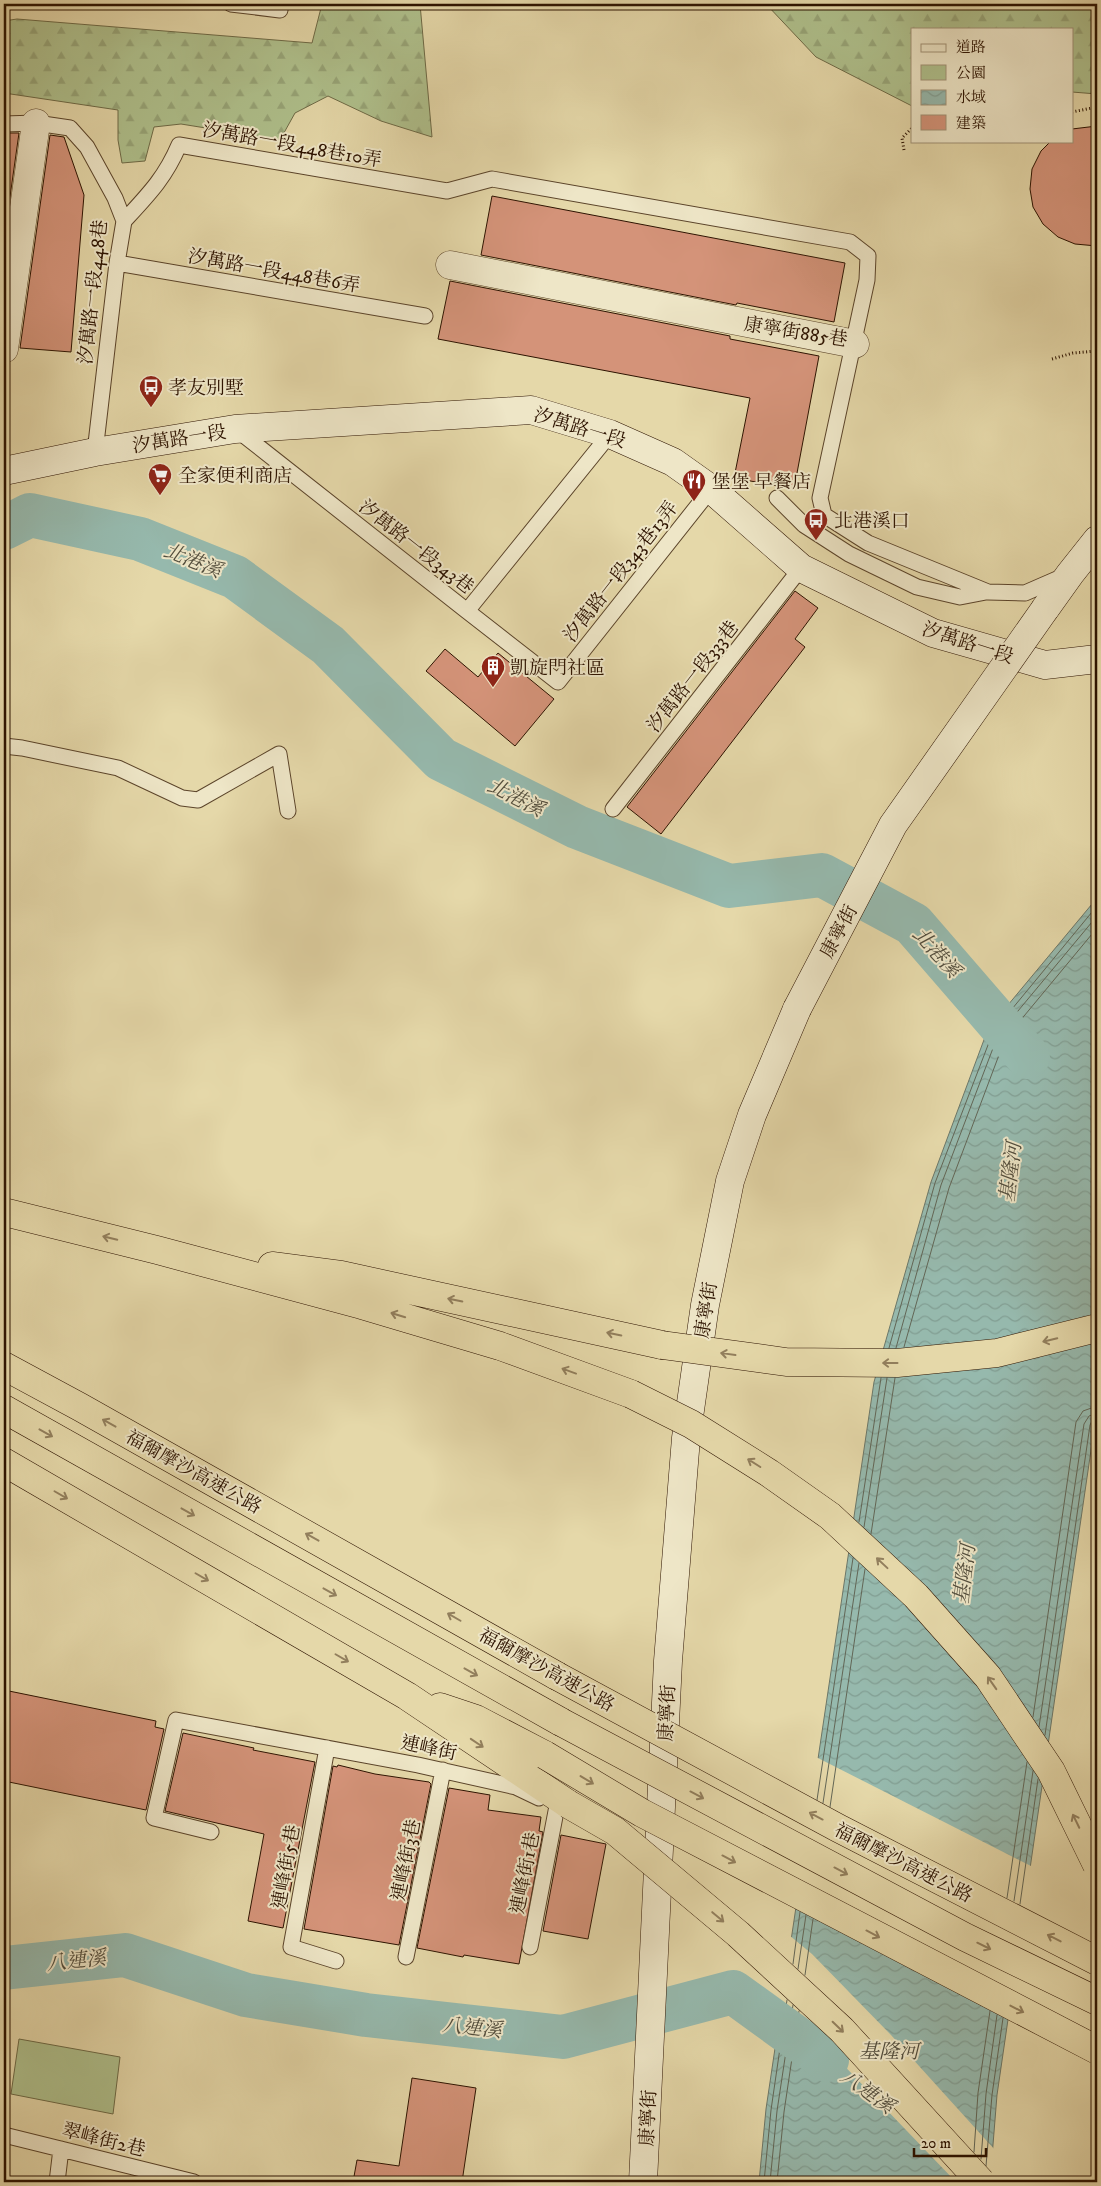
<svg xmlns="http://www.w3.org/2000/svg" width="1101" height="2186" viewBox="0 0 1101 2186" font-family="'IM FELL DW Pica','Noto Serif TC',serif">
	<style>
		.green { fill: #afc08c; stroke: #6e6a46 }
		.forest { fill: url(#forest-firs); stroke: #6e6a46 }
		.water { fill: url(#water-waves); stroke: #6c7768 }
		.pier { fill: #e5d8a9 }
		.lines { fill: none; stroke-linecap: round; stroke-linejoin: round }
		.shore { stroke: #626656; stroke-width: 1 }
		.river { stroke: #96b9ad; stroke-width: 44 }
		.building { fill: #d49379; stroke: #2d1300 }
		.lane-casing { stroke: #5b442a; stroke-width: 17 }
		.street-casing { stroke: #5b442a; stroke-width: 29 }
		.secondary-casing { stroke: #2d1300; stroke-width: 29 }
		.highway-casing { stroke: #2d1300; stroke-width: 29 }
		.path { stroke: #2d1300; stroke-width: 3; stroke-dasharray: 1 2.5; stroke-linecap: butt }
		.lane { stroke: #eee6c7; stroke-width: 15 }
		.street { stroke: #eee6c7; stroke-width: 28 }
		.secondary { stroke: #eee6c7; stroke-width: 28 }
		.highway { stroke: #e5d8a9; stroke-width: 28 }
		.secondary-bridge-casing { stroke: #2d1300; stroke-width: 29; stroke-linecap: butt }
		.highway-bridge-casing { stroke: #2d1300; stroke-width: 29; stroke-linecap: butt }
		.secondary-bridge { stroke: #eee6c7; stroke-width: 28 }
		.highway-bridge { stroke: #e5d8a9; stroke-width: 28 }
		.oneway { stroke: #927f5d }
		.labels { text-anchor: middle; stroke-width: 4; stroke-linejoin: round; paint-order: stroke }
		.street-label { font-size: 19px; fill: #2d1300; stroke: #eee6c7 }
		.poi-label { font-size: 19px; fill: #2d1300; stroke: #eee6c7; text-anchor: start }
		.water-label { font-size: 20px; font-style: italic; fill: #524d3d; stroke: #eee6c7 }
	</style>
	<defs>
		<pattern id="forest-firs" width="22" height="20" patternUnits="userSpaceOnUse" patternTransform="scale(1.25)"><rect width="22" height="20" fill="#afc08c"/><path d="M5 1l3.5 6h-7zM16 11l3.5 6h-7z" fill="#97a477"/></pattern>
		<pattern id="water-waves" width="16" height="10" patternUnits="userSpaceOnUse" patternTransform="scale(1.25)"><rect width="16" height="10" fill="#96b9ad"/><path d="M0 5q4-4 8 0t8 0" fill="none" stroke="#829e93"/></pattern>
	</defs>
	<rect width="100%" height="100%" fill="#e5d8a9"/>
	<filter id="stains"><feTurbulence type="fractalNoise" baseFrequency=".004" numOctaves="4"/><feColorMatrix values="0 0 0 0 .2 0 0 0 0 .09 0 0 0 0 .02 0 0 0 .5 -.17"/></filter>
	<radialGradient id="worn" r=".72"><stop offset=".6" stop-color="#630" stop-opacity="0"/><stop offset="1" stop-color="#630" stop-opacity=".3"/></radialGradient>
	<!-- green -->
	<path class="green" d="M19 2039 120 2057 113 2114 11 2094Z"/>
	<!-- forest -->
	<path class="forest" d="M322 4H420L432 137 381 121 328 96 295 113 280 140 181 124 154 127 145 161 122 163 118 140V110L4 93V21L17 19 312 43Z
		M766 4H1097V94L1072 92V29H912V106L816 57Z"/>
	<!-- water -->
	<path class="water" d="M1097 898V1409L997 2095 990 2182H759L766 2109 874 1382 931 1182 988 1029Z"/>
	<!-- pier -->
	<path class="pier" d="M816 1757 1033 1867 1014 1998 797 1883Z
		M789 1935 812 1954 891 2035 995 2150 993 2182H956L780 1999Z"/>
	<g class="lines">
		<!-- shore -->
		<path class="shore" d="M904 1347 949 1188 1005 1039 1097 928
			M889 1348 935 1183 993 1032 1097 906
			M896 1348 941 1185 998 1035 1097 916
			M859 1522 881 1378
			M864 1527 887 1378
			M871 1534 895 1378
			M1033 1717 1076 1422 1083 1411 1097 1406
			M1039 1727 1084 1424 1089 1416 1097 1413
			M1045 1735 1090 1425 1092 1421 1097 1420
			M817 1800 853 1558
			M823 1803 859 1563
			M830 1807 865 1569
			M1007 1898 1027 1762
			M1014 1901 1033 1771
			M1020 1904 1038 1779
			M793 1964 800 1912
			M798 1969 806 1915
			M805 1975 813 1919
			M974 2152 978 2093 990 2011
			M981 2159 986 2094 997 2015
			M986 2166 992 2095 1003 2018
			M764 2182 771 2110 787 2000
			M770 2182 777 2111 793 2005
			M777 2182 784 2112 799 2011"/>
		<!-- river -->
		<path class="river" d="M4 528 30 515 140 539 235 577 328 645 441 759 577 827 729 886 822 875 913 924 1028 1057
			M4 1968 125 1955 246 1995 366 2015 563 2037 733 1992 827 2060"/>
	</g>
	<!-- building -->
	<path class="building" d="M1097 126V246L1075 244 1058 237 1043 224 1033 207 1030 189 1032 169 1041 151 1051 141H1072V129Z
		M4 133H19L4 239Z
		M50 135 64 137 84 195 71 352 20 348Z
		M492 196 845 263 834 322 737 303 736 305 481 255Z
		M450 281 730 336V339L819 356 794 489 734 478 750 398 438 339Z
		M795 591 818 608 795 639 805 647 661 834 627 807Z
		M445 649 478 677 498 653 554 699 515 746 426 671Z
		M4 1690 156 1721 155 1727 164 1729 146 1810 4 1781Z
		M183 1733 254 1748 253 1750 315 1762 283 1928 248 1921 264 1834 165 1811Z
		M338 1765 375 1774 429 1782 431 1784 399 1945 304 1929 333 1766 337 1767Z
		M449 1788 490 1795 488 1810 541 1817 539 1831 543 1832 519 1964 464 1955 463 1957 417 1948Z
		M561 1835 606 1844 588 1939 543 1931Z
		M412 2078 476 2088 462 2182H353L357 2160 399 2166Z"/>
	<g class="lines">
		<!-- lane casing -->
		<g class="lane-casing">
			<path id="lane" d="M231 4 280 10
				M4 124 36 123 70 128 87 147 115 198 124 221 117 263 95 452
				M124 221C148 195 165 178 179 145L447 191 492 179 850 242 868 256 867 280 820 498 824 515 868 543 988 592 1025 593 1064 576
				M117 263 425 316
				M236 429 467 611 610 434
				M777 498 804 525 849 554 917 587 960 597 986 592
				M467 611 558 682 711 489
				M4 746 22 748 118 768 182 798 198 800 279 754 288 811
				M613 809 801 568
				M327 1748 291 1947 336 1961
				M211 1832 154 1818 176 1720 418 1765 516 1787 539 1798
				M530 1947 557 1806
				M406 1957 443 1770
				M4 2135 194 2182
				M57 2182 61 2149"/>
		</g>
		<!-- street casing -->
		<g class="street-casing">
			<path id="street" d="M450 265 855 344
				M4 349 36 123"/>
		</g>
		<!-- secondary casing -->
		<g class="secondary-casing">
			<path id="secondary" d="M4 471 95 452 235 429 531 410 610 434 673 462 711 489 801 568 933 633 1045 665 1097 659
				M1045 609 1070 574 1097 540
				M643 2182 668 1661 686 1438 705 1305 730 1181 752 1115 797 1009"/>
		</g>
		<!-- highway casing -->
		<g class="highway-casing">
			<path id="highway" d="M4 1212 157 1250 362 1305 500 1346 631 1394
				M272 1266 341 1275 662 1345
				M4 1366 80 1407 557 1676
				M4 1409 561 1722
				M4 1462 407 1696 568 1804
				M440 1707 476 1719 545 1755"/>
		</g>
		<!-- path -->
		<path class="path" d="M1072 112 1097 107
			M904 150 902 138 912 128
			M1052 359 1073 353 1097 351"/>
		<!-- lane -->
		<use href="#lane" class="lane"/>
		<!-- street -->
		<use href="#street" class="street"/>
		<!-- secondary -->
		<use href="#secondary" class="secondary"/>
		<!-- highway -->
		<use href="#highway" class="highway"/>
		<!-- secondary-bridge casing -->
		<g class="secondary-bridge-casing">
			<path id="secondary-bridge" d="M797 1009 893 825 1045 609"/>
		</g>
		<!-- highway-bridge casing -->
		<g class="highway-bridge-casing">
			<path id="highway-bridge" d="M662 1345 786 1362 897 1363 997 1353 1097 1328
				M631 1394 691 1424 769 1473 830 1516 916 1596 988 1677 1051 1771 1097 1865
				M557 1676 838 1828 1097 1961
				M561 1722 965 1937 1097 2001
				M545 1755 642 1813 1097 2050
				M568 1804 615 1831 738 1934 842 2030 981 2182"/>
		</g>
		<!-- secondary-bridge -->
		<use href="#secondary-bridge" class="secondary-bridge"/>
		<!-- highway-bridge -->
		<use href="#highway-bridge" class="highway-bridge"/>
	</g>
	<!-- one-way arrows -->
	<defs><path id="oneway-shaft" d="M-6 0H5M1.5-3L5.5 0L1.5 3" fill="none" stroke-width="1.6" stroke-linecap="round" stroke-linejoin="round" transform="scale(1.25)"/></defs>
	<g class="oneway">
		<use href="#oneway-shaft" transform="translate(110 1238) rotate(-166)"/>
		<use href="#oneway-shaft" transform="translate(455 1300) rotate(-168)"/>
		<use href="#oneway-shaft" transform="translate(398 1315) rotate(-163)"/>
		<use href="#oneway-shaft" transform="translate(614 1334) rotate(-168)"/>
		<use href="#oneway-shaft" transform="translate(1050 1340) rotate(166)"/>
		<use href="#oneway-shaft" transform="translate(728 1354) rotate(-172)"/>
		<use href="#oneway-shaft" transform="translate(890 1363) rotate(180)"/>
		<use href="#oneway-shaft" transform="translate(569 1371) rotate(-160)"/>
		<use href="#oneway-shaft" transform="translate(109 1423) rotate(-151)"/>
		<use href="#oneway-shaft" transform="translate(46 1433) rotate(29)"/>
		<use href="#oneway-shaft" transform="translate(754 1463) rotate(-148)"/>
		<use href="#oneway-shaft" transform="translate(61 1495) rotate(30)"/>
		<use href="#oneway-shaft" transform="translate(188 1512) rotate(29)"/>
		<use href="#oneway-shaft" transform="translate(312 1537) rotate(-151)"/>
		<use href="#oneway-shaft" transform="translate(882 1563) rotate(-137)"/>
		<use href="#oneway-shaft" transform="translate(202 1577) rotate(30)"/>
		<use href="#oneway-shaft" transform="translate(330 1592) rotate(29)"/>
		<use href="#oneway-shaft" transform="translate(454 1617) rotate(-150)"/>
		<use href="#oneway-shaft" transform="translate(342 1658) rotate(30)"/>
		<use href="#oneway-shaft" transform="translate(471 1672) rotate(29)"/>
		<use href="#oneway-shaft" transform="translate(992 1683) rotate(-125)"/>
		<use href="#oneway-shaft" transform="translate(477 1743) rotate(34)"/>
		<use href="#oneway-shaft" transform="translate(587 1780) rotate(31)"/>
		<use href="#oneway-shaft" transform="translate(697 1795) rotate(28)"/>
		<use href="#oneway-shaft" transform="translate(816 1816) rotate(-152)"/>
		<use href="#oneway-shaft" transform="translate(1076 1821) rotate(-116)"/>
		<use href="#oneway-shaft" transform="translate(729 1859) rotate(28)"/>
		<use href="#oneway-shaft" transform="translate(841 1871) rotate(28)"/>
		<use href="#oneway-shaft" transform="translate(718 1917) rotate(40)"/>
		<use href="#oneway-shaft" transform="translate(873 1934) rotate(28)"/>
		<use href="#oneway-shaft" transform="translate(1054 1938) rotate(-153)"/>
		<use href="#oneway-shaft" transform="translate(984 1946) rotate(26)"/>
		<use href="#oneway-shaft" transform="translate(1017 2009) rotate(27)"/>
		<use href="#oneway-shaft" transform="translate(838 2027) rotate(44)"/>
	</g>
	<!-- icons -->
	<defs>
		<g id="bus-pin" transform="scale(1.25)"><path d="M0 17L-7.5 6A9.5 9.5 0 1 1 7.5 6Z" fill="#8f2418" stroke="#eee6c7"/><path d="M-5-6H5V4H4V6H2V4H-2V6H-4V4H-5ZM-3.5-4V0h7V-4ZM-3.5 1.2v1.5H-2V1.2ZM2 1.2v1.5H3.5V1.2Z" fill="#fff"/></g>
		<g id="supermarket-pin" transform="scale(1.25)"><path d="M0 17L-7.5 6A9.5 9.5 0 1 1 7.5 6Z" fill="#8f2418" stroke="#eee6c7"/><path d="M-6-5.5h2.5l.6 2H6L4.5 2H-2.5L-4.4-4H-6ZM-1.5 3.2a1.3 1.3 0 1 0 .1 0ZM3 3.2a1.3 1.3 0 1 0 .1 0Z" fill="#fff"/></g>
		<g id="restaurant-pin" transform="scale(1.25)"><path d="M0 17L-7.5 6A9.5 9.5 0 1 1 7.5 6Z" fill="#8f2418" stroke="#eee6c7"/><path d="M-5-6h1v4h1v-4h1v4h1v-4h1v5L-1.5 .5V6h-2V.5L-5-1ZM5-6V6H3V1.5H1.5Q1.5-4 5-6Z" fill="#fff"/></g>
		<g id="building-pin" transform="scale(1.25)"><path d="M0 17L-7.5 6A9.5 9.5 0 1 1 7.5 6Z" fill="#8f2418" stroke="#eee6c7"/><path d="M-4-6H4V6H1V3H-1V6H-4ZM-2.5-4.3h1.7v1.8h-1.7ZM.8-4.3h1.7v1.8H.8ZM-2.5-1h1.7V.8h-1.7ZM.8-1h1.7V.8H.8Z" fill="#fff"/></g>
	</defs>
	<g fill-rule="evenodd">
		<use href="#bus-pin" x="151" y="387"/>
		<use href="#supermarket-pin" x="160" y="475"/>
		<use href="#restaurant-pin" x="694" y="481"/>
		<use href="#bus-pin" x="816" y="520"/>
		<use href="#building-pin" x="493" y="667"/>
	</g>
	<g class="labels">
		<!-- street labels -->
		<g class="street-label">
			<text transform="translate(292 144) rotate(10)" y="7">汐萬路一段448巷10弄</text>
			<text transform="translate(274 270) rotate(10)" y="7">汐萬路一段448巷6弄</text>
			<text transform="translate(92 292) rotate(-84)" y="7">汐萬路一段448巷</text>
			<text transform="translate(796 331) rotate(9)" y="7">康寧街885巷</text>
			<text transform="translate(580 427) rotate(17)" y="7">汐萬路一段</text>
			<text transform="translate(179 438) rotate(-9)" y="7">汐萬路一段</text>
			<text transform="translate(417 546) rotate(38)" y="7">汐萬路一段343巷</text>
			<text transform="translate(620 571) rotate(-52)" y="7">汐萬路一段343巷13弄</text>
			<text transform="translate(968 642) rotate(18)" y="7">汐萬路一段</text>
			<text transform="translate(692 676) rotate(-52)" y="7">汐萬路一段333巷</text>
			<text transform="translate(838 931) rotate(-62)" y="7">康寧街</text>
			<text transform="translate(705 1310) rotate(-81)" y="7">康寧街</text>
			<text transform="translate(194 1471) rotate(29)" y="7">福爾摩沙高速公路</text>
			<text transform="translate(547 1669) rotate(29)" y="7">福爾摩沙高速公路</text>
			<text transform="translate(666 1713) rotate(-87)" y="7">康寧街</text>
			<text transform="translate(429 1747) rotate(12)" y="7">連峰街</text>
			<text transform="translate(405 1860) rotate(-79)" y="7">連峰街3巷</text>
			<text transform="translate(904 1862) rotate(27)" y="7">福爾摩沙高速公路</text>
			<text transform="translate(285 1867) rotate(-80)" y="7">連峰街5巷</text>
			<text transform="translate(524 1873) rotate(-79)" y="7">連峰街1巷</text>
			<text transform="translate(647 2118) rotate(-87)" y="7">康寧街</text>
			<text transform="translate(104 2139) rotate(14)" y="7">翠峰街2巷</text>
		</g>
		<!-- poi labels -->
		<g class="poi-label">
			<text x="168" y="394">孝友別墅</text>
			<text x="178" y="482">全家便利商店</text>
			<text x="712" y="488">堡堡 早餐店</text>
			<text x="834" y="527">北港溪口</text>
			<text x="510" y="674">凱旋門社區</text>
		</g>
		<!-- water labels -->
		<g class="water-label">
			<text transform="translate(193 560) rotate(22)" y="7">北港溪</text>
			<text transform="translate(516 797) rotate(27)" y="7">北港溪</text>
			<text transform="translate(937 952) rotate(48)" y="7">北港溪</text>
			<text transform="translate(1010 1172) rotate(-83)" y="7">基隆河</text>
			<text transform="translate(964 1574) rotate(-83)" y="7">基隆河</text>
			<text transform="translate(76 1960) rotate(-6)" y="7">八連溪</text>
			<text transform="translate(472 2027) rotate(6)" y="7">八連溪</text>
			<text x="889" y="2058">基隆河</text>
			<text transform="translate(868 2091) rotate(36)" y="7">八連溪</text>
		</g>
	</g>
	<!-- margin -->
	<rect width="1101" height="2186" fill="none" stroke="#e5d8a9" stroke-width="20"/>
	<rect x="5" y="5" width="1091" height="2176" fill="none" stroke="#2d1300" stroke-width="2.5"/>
	<rect x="10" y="10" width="1081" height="2166" fill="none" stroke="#2d1300"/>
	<!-- legend -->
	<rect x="911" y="28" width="162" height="115" fill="#eee6c7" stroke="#a19277"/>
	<rect x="921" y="44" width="25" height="8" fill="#eee6c7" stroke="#a19277"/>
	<text x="956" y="52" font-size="15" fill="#2d1300">道路</text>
	<rect x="921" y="65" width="25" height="15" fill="#afc08c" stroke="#a19277"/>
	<text x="956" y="78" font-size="15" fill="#2d1300">公園</text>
	<rect x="921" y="90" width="25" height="15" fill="url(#water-waves)" stroke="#a19277"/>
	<text x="956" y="102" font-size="15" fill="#2d1300">水域</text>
	<rect x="921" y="115" width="25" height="15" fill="#d49379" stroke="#a19277"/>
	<text x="956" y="128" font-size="15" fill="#2d1300">建築</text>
	<!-- scale -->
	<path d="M914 2148v8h72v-8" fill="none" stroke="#2d1300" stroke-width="2.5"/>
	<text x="921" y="2148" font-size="15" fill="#2d1300" stroke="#eee6c7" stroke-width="4" paint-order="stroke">20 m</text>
	<rect width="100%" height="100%" filter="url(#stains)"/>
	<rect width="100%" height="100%" fill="url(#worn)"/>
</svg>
